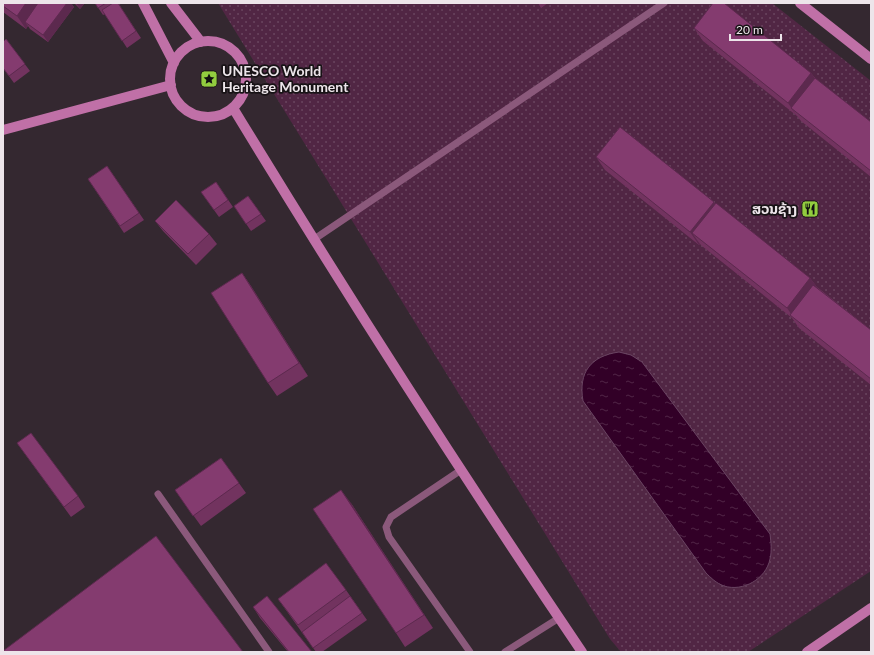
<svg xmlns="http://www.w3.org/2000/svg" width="874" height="655" viewBox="0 0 874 655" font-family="Lato,'Noto Sans Lao',sans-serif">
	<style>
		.park { fill: url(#park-dots) }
		.water { fill: url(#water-ripples); stroke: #6a4562 }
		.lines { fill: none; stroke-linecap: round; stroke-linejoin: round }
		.lane { stroke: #8b597b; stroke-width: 7 }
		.secondary { stroke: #c070a7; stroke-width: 10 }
		.wall { fill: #72335f }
		.shaded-wall { fill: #5c294e }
		.building { fill: #843b6f; stroke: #5c294e }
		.labels { text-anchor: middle; stroke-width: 3.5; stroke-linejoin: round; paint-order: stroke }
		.poi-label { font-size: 14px; font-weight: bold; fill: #ede5ea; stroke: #181316; text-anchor: start }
	</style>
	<defs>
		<pattern id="park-dots" width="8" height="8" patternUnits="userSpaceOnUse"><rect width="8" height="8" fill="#512644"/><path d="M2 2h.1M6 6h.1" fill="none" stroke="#6a455f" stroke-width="1.8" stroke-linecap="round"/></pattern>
		<pattern id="water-ripples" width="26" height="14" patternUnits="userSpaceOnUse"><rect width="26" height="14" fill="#320027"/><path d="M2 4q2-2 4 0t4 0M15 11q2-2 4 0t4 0" fill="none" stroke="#502546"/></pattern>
	</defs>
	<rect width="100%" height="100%" fill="#342830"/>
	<!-- park -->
	<path class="park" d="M218 3H772L871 81V571L748 652H621L610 639Z"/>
	<!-- water -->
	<path class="water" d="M619 352 631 355 642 362 770 534C771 542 772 551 770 559 766 579 743 592 724 586 716 583 711 578 706 573L583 401C578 372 591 356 619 352Z"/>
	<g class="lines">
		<!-- lane -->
		<path class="lane" d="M313 240 664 3
			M461 470 391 517 386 527 389 537 470 652
			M158 494 269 652
			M505 652 559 618"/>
		<!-- secondary -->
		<path class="secondary" d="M143 3 174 63
			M171 3 201 42
			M800 3 871 59
			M170 79a38 38 0 1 1 76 0a38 38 0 1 1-76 0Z
			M233 108C345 292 461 473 582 652
			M3 130 171 85
			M807 652 871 608"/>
	</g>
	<!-- wall -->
	<path class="wall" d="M3 3H71L74 7 48 42 30 29 28 26 26 29 3 12Z
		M74 3H85L80 9Z
		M95 3H122L119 5 141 38 127 48 105 14 103 15Z
		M538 3H548L541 8Z
		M694 28 811 73 815 78 871 122V177L801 121 797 116 703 41Z
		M6 39 30 71 14 83 3 68V42Z
		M596 157 714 202 715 204 810 278 817 287 871 330V385L799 328 792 318 702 246 700 244 699 245 605 170Z
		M107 166 144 220 124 233 88 179Z
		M216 182 233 207 219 217 201 192Z
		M248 196 266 221 251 231 234 206Z
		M155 221 209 234 217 244 196 265 163 231Z
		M242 273 251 286 308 376 277 396 268 383Z
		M17 443 78 496 85 507 71 517Z
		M221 458 246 493 201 526 175 490Z
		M351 503 433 628 405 647 396 633Z
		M346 590 367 620 322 652H316L278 599Z
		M253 607 312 652H288L260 618Z"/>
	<!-- shaded-wall -->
	<path class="shaded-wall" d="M26 3H45L25 22 28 26 26 29 17 16Z
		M67 3H71L74 7 48 42 43 35Z
		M76 3H85L80 9Z
		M811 73 821 86 791 108 797 116 788 103Z
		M714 202 723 215 692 233 700 244 699 245 690 232Z
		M242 273 251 286 308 376 299 363Z
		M810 278 820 291 794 318 787 308Z
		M341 490 351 503 433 628 424 615Z"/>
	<!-- building -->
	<path class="building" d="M3 3H26L17 16 3 6Z
		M38 3H67L43 35 25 22Z
		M95 3H106L98 8Z
		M113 3H118L136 31 122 41 102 10Z
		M713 3H724L811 73 788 103 694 28Z
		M6 39 25 64 9 76 3 68V42Z
		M815 78 871 122V171L791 108Z
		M620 127 714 202 690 232 596 157Z
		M107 166 139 213 120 226 88 179Z
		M216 182 228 200 214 210 201 192Z
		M248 196 261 214 246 224 234 206Z
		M176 200 209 234 188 254 155 221Z
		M716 203 810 278 787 308 692 233Z
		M242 273 299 363 268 383 211 293Z
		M813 285 871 330V379L790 315Z
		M31 433 78 496 64 507 17 443Z
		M221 458 239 483 193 516 175 490Z
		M341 490 424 615 396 633 313 509Z
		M156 536 243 652H3V651Z
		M326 563 346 590 298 625 278 599Z
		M267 596 312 652H289L253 607Z
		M350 596 362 613 313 648 302 632Z"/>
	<!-- icons -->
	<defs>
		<g id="sight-square" transform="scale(0.9)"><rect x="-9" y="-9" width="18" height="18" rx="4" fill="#92cd3f" stroke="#181316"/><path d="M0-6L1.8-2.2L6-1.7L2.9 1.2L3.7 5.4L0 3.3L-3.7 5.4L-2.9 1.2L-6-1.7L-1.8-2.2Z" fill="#111"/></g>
		<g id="restaurant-square" transform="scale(0.9)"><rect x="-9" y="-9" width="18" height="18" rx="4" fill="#92cd3f" stroke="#181316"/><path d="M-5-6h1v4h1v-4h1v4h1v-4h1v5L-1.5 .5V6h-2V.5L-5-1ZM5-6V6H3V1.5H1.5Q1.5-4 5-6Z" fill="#111"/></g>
	</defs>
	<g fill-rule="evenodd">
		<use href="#sight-square" x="209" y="79"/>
		<use href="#restaurant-square" x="810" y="209"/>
	</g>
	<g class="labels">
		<!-- poi labels -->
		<g class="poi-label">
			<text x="222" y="76">UNESCO World<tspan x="222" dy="16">Heritage Monument</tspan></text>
			<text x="797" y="214" text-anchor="end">ສວນຊ້າງ</text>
		</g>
	</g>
	<!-- border -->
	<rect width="874" height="655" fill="none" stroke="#ede5ea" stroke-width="8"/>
	<!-- scale -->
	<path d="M730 34v6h51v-6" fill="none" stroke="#ede5ea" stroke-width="2"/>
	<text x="736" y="34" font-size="12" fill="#ede5ea" stroke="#181316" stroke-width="3" paint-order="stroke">20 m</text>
</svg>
